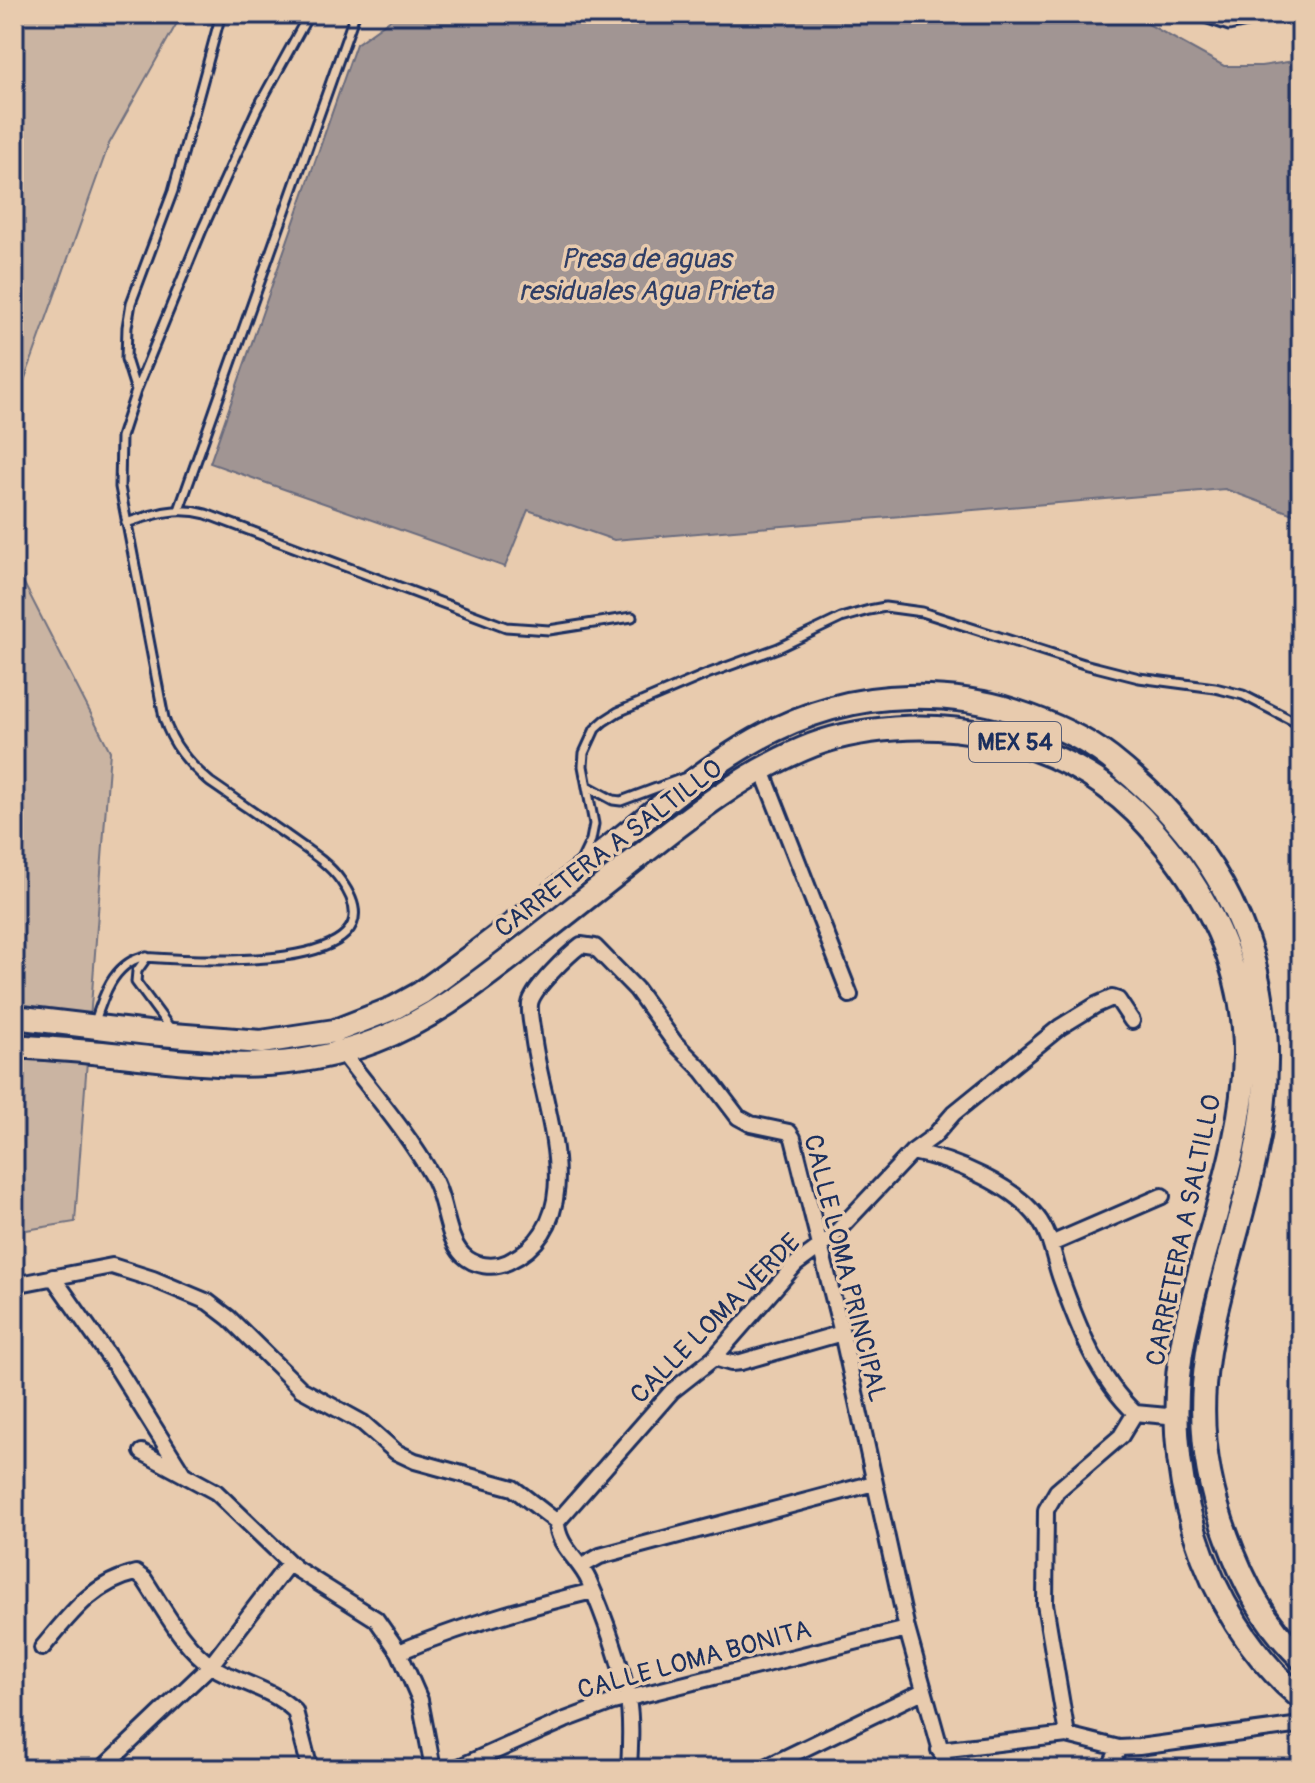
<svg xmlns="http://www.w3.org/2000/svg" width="1315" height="1783" viewBox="0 0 1315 1783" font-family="Pangolin,sans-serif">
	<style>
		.green { fill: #cab4a2; stroke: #727280; stroke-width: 2 }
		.water { fill: #a19593; stroke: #6b6c7e; stroke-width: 2 }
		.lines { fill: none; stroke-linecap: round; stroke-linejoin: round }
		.lane-casing { stroke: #1b2f5e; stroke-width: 13 }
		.street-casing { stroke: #1b2f5e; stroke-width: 20 }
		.primary-casing { stroke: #1b2f5e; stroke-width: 28 }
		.lane { stroke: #e8cbae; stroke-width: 7 }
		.street { stroke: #e8cbae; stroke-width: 14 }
		.primary { stroke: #e8cbae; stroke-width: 22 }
		.labels { text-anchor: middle; stroke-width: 7; stroke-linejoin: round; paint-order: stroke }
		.shield { fill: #e8cbae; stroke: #585e76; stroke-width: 2 }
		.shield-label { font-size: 24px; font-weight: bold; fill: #1b2f5e }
		.street-label { font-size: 26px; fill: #1b2f5e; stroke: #e8cbae }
		.water-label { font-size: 28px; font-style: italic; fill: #2f3e66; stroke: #e8cbae }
	</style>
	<rect width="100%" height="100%" fill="#e8cbae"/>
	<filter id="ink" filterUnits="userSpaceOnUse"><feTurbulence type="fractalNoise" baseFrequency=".0125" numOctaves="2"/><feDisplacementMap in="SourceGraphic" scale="16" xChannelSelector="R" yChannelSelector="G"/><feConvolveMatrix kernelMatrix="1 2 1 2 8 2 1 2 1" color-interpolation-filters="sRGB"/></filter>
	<g filter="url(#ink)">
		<!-- green -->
		<path class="green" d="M14 14H182L109 144 14 409Z
			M14 564 110 751 75 1222 14 1232Z"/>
		<!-- water -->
		<path class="water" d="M398 14H1130L1224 66H1261L1301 60V517L1225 489 614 540 528 510 505 567 210 463 356 44Z"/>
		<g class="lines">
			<!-- lane casing -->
			<g class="lane-casing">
				<path id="lane" d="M1193 14 1229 26 1284 14
					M136 391 126 359 127 327 131 303 173 191 221 14
					M179 510 355 14
					M126 523C154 514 177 506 206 514L506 627 549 630 632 617
					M589 787 613 800 621 801 683 778
					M581 861 591 840 594 824 583 766 584 753 595 729 604 721 618 712 707 674 778 648 841 618 869 610 885 607 922 612 1084 664 1139 678 1215 688 1243 695 1301 725
					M147 957 137 971 136 982 170 1028
					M95 1022C103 996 113 965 142 957 185 960 411 977 341 881 327 861 304 848 285 834 260 817 235 799 210 782 189 764 172 745 164 718L120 487 121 437 136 391 202 230 257 109 309 14"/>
			</g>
			<!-- street casing -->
			<g class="street-casing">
				<path id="street" d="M762 770 850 995
					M342 1052C373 1093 407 1132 432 1176 446 1198 445 1237 463 1255 474 1266 493 1269 508 1262 595 1220 541 1107 533 1035 532 1025 529 1014 530 1004 532 989 569 954 581 945L595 947 636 989 675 1043 703 1071 738 1117 751 1124 789 1132 793 1138 842 1333 907 1629 946 1769
					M912 1152C952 1159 1017 1186 1040 1221 1052 1239 1054 1260 1061 1279 1078 1327 1098 1378 1135 1413
					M1051 1244 1162 1196
					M53 1277 119 1371 182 1472
					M14 1285 112 1266 153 1279 208 1302 229 1318 301 1389 363 1423 396 1452 415 1461 513 1488 557 1522
					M714 1358 731 1363 741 1362 842 1333
					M1135 1413 1178 1417
					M142 1452 216 1492 295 1568 376 1619 399 1652 420 1700 432 1763 436 1769
					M557 1522 672 1391 714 1358 796 1264 830 1239 912 1152 934 1136 954 1113 1060 1027 1096 1005 1112 998 1118 1000 1132 1021
					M557 1522C557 1546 580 1560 589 1581 603 1613 622 1665 628 1700 632 1722 630 1747 629 1769
					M582 1566 600 1556 874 1483
					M42 1648C70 1615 92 1583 136 1573L144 1579C164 1609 183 1647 213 1667 239 1683 273 1689 295 1711L310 1769
					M399 1652C463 1625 526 1607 593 1591
					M1067 1735 1045 1604 1046 1510 1057 1491 1121 1436 1135 1413
					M939 1750 1067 1735 1119 1748 1139 1747 1301 1725
					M102 1769 211 1665 289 1563
					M455 1769 565 1720 613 1702 907 1629
					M762 1769 923 1691
					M1109 1769 1119 1748"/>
			</g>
			<!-- primary casing -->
			<g class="primary-casing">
				<path id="primary" d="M14 1017 148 1033 261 1042 335 1031 394 1008 421 993C484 948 545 900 605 851 698 776 781 699 908 697 945 696 979 700 1014 711 1048 722 1082 736 1110 758 1243 863 1291 997 1254 1162 1223 1301 1173 1393 1227 1537 1244 1584 1265 1624 1301 1658
					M14 1046C43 1048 73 1050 102 1053 201 1063 278 1078 375 1041 428 1021 471 988 515 954 556 922 597 890 637 858 689 817 741 775 803 749 856 726 932 722 988 735 1049 749 1107 778 1149 826 1206 889 1246 969 1245 1055 1243 1152 1203 1242 1184 1336 1158 1464 1200 1613 1301 1698"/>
			</g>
			<!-- lane -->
			<use href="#lane" class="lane"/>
			<!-- street -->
			<use href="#street" class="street"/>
			<!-- primary -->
			<use href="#primary" class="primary"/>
		</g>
	</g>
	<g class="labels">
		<!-- shield labels -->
		<rect class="shield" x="969" y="722" width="92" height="40" rx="6"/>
		<g class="shield-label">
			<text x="1015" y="750">MEX 54</text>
		</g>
		<!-- street labels -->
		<g class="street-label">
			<text transform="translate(608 848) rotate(-37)" y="9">CARRETERA A SALTILLO</text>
			<text transform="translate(1183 1230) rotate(-78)" y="9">CARRETERA A SALTILLO</text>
			<text transform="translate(846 1268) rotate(76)" y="9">CALLE LOMA PRINCIPAL</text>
			<text transform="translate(715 1318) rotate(-45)" y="9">CALLE LOMA VERDE</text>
			<text transform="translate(694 1659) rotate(-15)" y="9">CALLE LOMA BONITA</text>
		</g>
		<!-- water labels -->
		<g class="water-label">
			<text x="646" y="268">Presa de aguas<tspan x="646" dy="32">residuales Agua Prieta</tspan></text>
		</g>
	</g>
	<!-- margin -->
	<rect width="1315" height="1783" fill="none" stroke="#e8cbae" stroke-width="48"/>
	<rect x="24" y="24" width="1267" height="1735" fill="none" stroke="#1b2f5e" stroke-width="3" filter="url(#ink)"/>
</svg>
